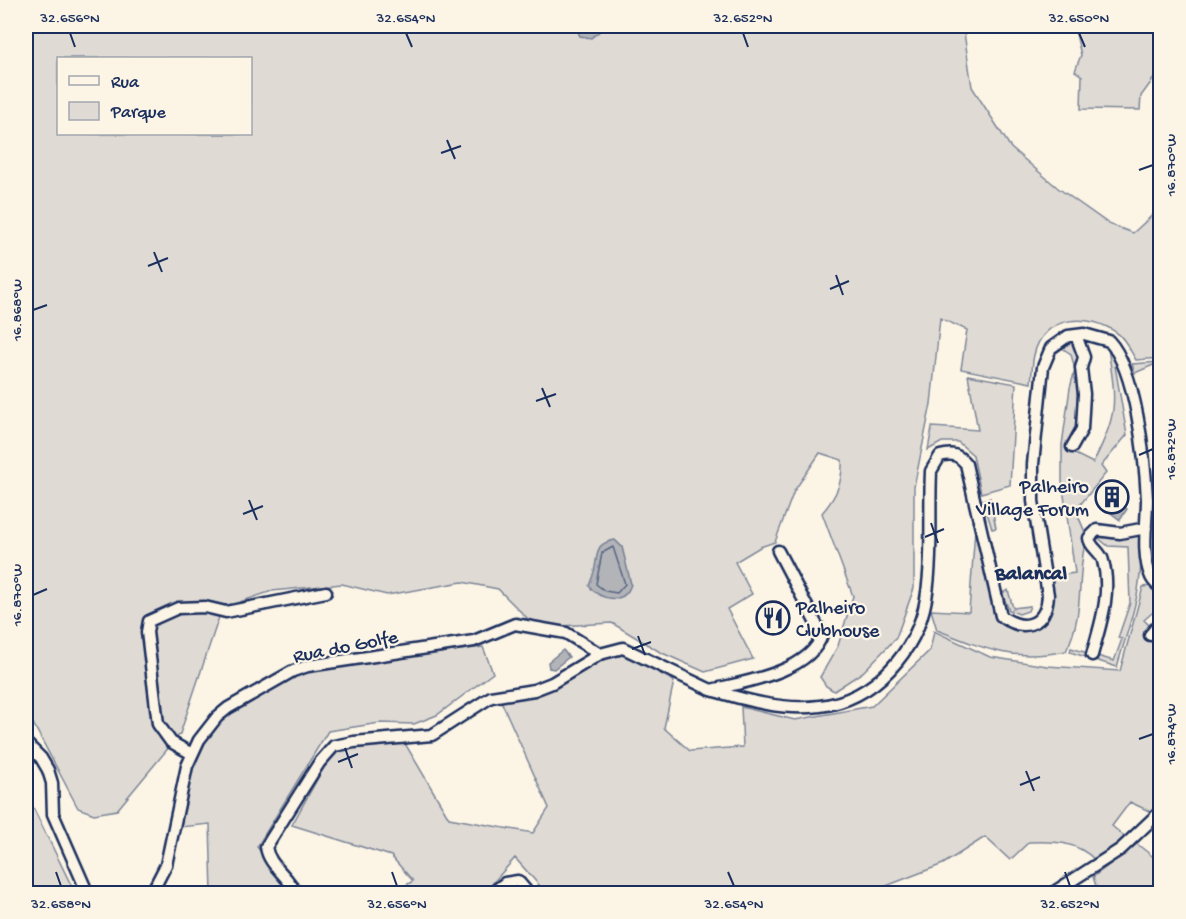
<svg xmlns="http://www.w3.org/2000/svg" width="1186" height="919" viewBox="0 0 1186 919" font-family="'Gochi Hand',sans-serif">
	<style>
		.green { fill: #dfdbd4; stroke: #7d8599; stroke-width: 1.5; fill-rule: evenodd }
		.water { fill: #b2b4b8; stroke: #767f94; stroke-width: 1.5 }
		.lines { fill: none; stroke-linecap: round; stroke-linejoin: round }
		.shore { stroke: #576482; stroke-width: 1.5 }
		.minor-casing { stroke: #1b2f5e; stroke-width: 15 }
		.minor { stroke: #fcf5e5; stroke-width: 10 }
		.ticks { fill: none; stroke: #1b2f5e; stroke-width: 2 }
		.labels { text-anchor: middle; stroke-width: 4.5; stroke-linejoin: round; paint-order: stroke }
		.poi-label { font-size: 20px; fill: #1b2f5e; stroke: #fcf5e5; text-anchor: end }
		.street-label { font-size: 20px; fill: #1b2f5e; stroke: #fcf5e5 }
		.neighbourhood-label { font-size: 21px; font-weight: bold; fill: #1b2f5e; stroke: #fcf5e5 }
		.neatline { fill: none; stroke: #1b2f5e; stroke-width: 2 }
		.ticks-label { font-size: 15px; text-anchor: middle; fill: #1b2f5e }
	</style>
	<rect width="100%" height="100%" fill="#fcf5e5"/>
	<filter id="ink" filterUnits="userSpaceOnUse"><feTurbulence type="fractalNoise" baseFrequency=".0167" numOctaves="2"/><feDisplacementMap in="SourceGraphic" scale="12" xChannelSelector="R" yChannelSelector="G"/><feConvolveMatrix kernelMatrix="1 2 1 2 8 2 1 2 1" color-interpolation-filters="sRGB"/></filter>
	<g filter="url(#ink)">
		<!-- green -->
		<path class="green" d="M26 26H963L972 87 1011 148 1058 188 1109 224 1133 233 1156 212 1160 214V358L1136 360C1131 352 1125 338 1117 333 1089 312 1043 315 1034 355 1032 364 1032 374 1031 383L961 369 967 330 940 318 931 404 914 487V588L896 638 863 672 834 691 826 686 820 677 838 646 853 596 822 513C836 497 843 482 842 460L820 453 794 491 775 542 760 547 735 562 752 594 727 609 753 659 705 672 660 652 612 623 560 626 530 621 498 589 462 582 387 595 342 584 272 591 222 608 180 734 117 810 94 814 78 808 26 710ZM58 58H250V134H58Z
			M1074 26H1158L1156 50 1160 51V70L1141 96 1140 110 1081 109 1082 76 1075 71 1081 55Z
			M1074 342 1079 358 1077 429 1067 442V450L1093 463C1119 413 1116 402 1108 348L1120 364 1115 366 1127 435 1101 466 1106 473 1075 511C1083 524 1085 534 1091 548H1084C1077 586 1084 615 1066 651 1013 662 985 649 937 630L931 610 969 612 975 529 995 617 1014 631 1034 629C1053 609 1053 602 1052 576L1075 573 1062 481V445L1070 388 1075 370 1071 354 1062 348 1067 343Z
			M1160 362 1135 373 1132 364Z
			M968 375 1016 384 1010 485 981 493 973 455 958 442H942L928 450 932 427 978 430Z
			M990 498 996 528 992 529 983 500Z
			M1097 532 1139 533C1147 580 1130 622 1117 667L1070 652 1071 648 1114 661 1122 639 1118 638 1130 603 1128 547 1108 546 1097 537Z
			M1152 586 1160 593V606L1144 620 1149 625 1144 637 1151 640 1160 629V703L1156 718 1160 719V800L1151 812 1130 802 1112 826 1125 837 1095 860C1076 841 1054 841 1029 842L1010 860 985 837 943 864 868 893 547 894 515 858 484 893 391 894 413 881 391 856 292 825 335 747 403 740 449 818 533 833 549 808 501 701C518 698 536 697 550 688 577 673 587 659 619 651L674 681 664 728 690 751 743 747 741 707 795 720 872 706 930 650 934 631 990 657 1047 666 1120 671 1143 587Z
			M1008 590 1013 608 1030 606 1028 611 1019 614 1009 610 1002 593Z
			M483 647 493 673 437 715 414 724 380 723 328 731 257 847 289 887 288 893H212L210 824 180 827 194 757 222 717 306 670Z
			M26 793 75 893H26Z
			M1137 844 1156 859 1160 854V878L1149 893H1085L1096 886 1093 877Z"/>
		<!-- water -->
		<path class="water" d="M581 26H599L600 31 591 38 580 36 578 32Z
			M1106 493 1127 509 1120 520 1099 504 1100 497Z
			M615 540 622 547 631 584C625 605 601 601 589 586 591 580 594 574 595 567 598 551 596 543 615 540Z
			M563 650 569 657 554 669 549 668 548 662Z"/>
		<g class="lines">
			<!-- shore -->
			<path class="shore" d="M613 547 625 584 617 593 605 591 596 584 602 553Z"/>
			<!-- minor casing -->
			<g class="minor-casing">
				<path id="minor" d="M1072 447 1082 429 1084 394 1081 368 1084 357 1076 335
					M1150 635 1160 623
					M1092 655C1100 625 1112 593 1103 561 1101 551 1090 548 1089 538L1097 530 1120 533 1146 528
					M711 690C746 700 782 711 820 706 874 700 917 651 926 599 933 558 929 513 931 471L940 456C952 453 958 454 966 464L1001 616C1025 633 1046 625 1048 595L1033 501V464L1043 367 1051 348 1068 336 1084 334 1109 341C1136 370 1145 459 1147 499 1147 523 1141 555 1151 577 1153 581 1157 585 1160 587
					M26 743 41 758 48 770 52 783 53 814 88 894
					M192 754 171 742 158 724 147 632 149 621 178 608 205 607 226 612 326 592
					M151 894 166 865 187 766 199 740 217 717 228 708 293 671 308 666 474 641 515 624 566 633 600 654
					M296 894C289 875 269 867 266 847L319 763 334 746 354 742 432 735 491 697 534 690 552 683 600 654 623 648 711 690C744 682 810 672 822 635L778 551
					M491 894 505 883 518 881 529 894
					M1051 894 1121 849 1160 812"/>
			</g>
			<!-- minor -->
			<use href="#minor" class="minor"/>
		</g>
	</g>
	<!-- ticks -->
	<path class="ticks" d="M70 33 75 47M406 33 412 47M743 33 748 47M1079 33 1085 47M447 140 455 159M441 153 461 146M1139 170 1153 165M154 252 162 272M148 266 168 258M836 275 843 295M830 289 849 281M33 310 47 305M542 388 550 407M536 401 556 394M1139 455 1153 449M249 500 257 520M243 514 263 506M931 523 938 543M925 537 944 529M33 595 47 589M638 636 645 655M632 649 651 642M1139 739 1153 734M345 748 352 768M338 762 358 754M1026 771 1034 791M1020 785 1040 777M56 872 61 886M392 872 397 886M728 872 734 886M1065 872 1070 886"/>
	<!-- icons -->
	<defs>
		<g id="building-ring" transform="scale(1.725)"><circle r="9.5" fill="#fcf5e5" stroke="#1b2f5e" stroke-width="1.5"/><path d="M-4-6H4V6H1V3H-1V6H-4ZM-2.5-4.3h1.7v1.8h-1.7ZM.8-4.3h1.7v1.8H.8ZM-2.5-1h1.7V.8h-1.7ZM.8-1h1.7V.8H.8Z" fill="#1b2f5e"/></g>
		<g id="restaurant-ring" transform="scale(1.725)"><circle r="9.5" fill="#fcf5e5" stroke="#1b2f5e" stroke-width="1.5"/><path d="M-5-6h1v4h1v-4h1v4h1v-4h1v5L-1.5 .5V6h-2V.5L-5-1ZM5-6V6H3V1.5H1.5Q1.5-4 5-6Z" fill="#1b2f5e"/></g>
	</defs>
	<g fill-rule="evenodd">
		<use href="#building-ring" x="1112" y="497"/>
		<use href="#restaurant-ring" x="773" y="618"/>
	</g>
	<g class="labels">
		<!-- poi labels -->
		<g class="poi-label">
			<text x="1089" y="492">Palheiro<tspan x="1089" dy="23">Village Forum</tspan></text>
			<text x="796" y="613" text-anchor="start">Palheiro<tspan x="796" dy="23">Clubhouse</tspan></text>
		</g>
		<!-- street labels -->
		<g class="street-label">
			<text transform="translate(345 645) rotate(-11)" y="7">Rua do Golfe</text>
		</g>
		<!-- neighbourhood labels -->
		<g class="neighbourhood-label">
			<text x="1031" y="579">Balancal</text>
		</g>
	</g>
	<!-- margin -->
	<rect width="1186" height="919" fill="none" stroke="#fcf5e5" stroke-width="66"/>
	<!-- legend -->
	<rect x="57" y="57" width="195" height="78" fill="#fcf5e5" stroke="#a2a6af" stroke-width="1.5"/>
	<rect x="69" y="76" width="30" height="9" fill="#fcf5e5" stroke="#a2a6af" stroke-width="1.5"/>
	<text x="111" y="87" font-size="18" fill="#1b2f5e">Rua</text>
	<rect x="69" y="102" width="30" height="18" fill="#dfdbd4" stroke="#a2a6af" stroke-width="1.5"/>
	<text x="111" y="117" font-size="18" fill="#1b2f5e">Parque</text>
	<rect x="33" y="33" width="1120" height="853" class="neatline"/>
	<g class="ticks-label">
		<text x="70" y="22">32.656°N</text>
		<text x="406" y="22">32.654°N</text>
		<text x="743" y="22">32.652°N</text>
		<text x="1079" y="22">32.650°N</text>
		<text transform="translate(1170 165) rotate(-90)" y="5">16.870°W</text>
		<text transform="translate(16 310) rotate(-90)" y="5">16.868°W</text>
		<text transform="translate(1170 449) rotate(-90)" y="5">16.872°W</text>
		<text transform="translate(16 595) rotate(-90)" y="5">16.870°W</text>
		<text transform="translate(1170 734) rotate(-90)" y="5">16.874°W</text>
		<text x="61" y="908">32.658°N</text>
		<text x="397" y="908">32.656°N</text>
		<text x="734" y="908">32.654°N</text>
		<text x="1070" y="908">32.652°N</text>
	</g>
</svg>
